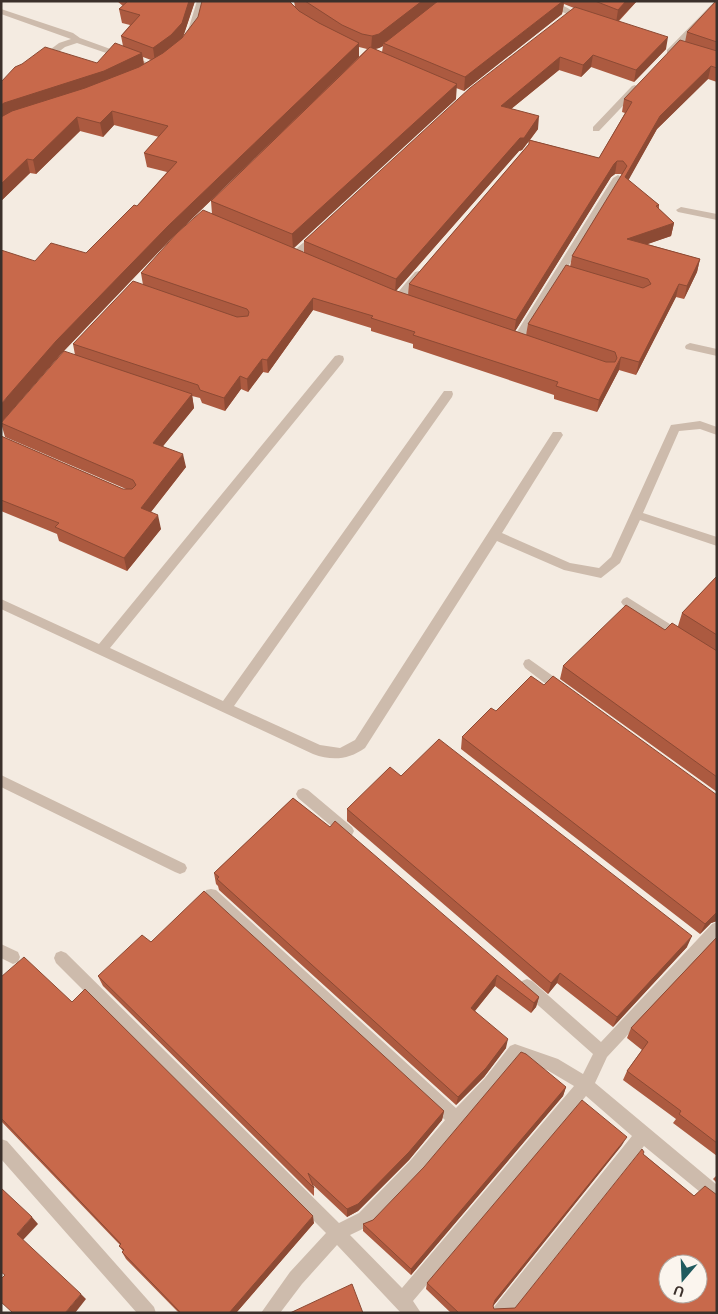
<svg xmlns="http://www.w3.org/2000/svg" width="718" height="1314" viewBox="0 0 718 1314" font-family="Helvetica,sans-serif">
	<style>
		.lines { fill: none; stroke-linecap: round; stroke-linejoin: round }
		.street { fill: #cdbbac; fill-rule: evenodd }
		.wall { fill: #ac5a40; fill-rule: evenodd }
		.shaded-wall { fill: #8c4a34 }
		.building { fill: #c8694b; stroke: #8c4a34; fill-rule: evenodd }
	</style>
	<rect width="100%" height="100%" fill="#f4ebe1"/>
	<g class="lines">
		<!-- street -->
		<path class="street" d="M197 1H205L194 37 190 40 186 37Z
			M537 1C551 1 565 4 576 14L567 23H561L560 21 567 14Z
			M714 2H717V9L673 54H667V50Z
			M1 9 73 33 80 38 160 67 153 69 77 43 65 47 45 62H39V58L59 43 71 39 1 14Z
			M635 85 639 88 638 90 599 131H593V127L632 86Z
			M618 175 623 178 521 342C515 344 508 342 505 337L506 335H515L613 178Z
			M681 207 717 214V220L678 212 676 210Z
			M316 232 321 235 319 237 297 257H291V253Z
			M419 271 424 274 423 276 402 301H394V297L415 272Z
			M690 343 717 349V356L686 349 685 347 686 345Z
			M339 355 343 356 344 359 343 362 110 648 223 701 444 391H452L453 394 452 397 234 706 320 745 340 748 355 740 553 432H561L563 435 502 533 570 563 599 568 611 557 671 425 700 421 717 427V435L700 429 679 431 643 513 717 537V546L640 520 620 563 601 578 564 570 497 541 365 748C348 760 332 761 313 754L1 609V599L99 644 335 356Z
			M627 597 684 633 686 636 684 639H676L623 605 621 602 623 599Z
			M529 659 567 686 569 690 567 694 563 695 559 694 525 668 523 664 525 660Z
			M1 775 185 864 187 868 185 872 180 874 175 872 1 787Z
			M303 788 308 790 352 827 354 831 352 835 347 837 342 835 298 798 296 794 298 790Z
			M211 889 216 890 456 1108 485 1078 510 1046 515 1044 558 1059 583 1074 593 1054 522 991 520 986 522 981 527 979 532 981 601 1042 712 924 717 922V939L607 1057 595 1083 717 1185V1203L711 1201 644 1146 511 1313H492L494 1307 632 1136 586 1096 413 1301 421 1313H401L337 1245 302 1284 280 1313H261L290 1272 326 1233 56 963 54 958 56 953 61 951 66 953 339 1223 359 1213 410 1161 445 1120 206 900 204 895 206 890ZM518 1059 547 1070 574 1086 402 1288 350 1235 371 1225 422 1173 462 1125 495 1088Z
			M1 944 18 952 20 957 18 962 13 964 1 958Z
			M1 1139 7 1141 154 1307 156 1313H137L1 1159Z"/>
	</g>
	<!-- wall -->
	<path class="wall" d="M117 1H195L183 37 295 7 294 1H637L619 21 666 49 634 82 591 67 581 77 559 70 511 109 538 129 530 140 599 158 625 113 622 112 624 99 685 42 687 32 717 1V82L708 79 657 129 628 180 659 205V209L674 223 671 236 647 244 700 259 697 272 684 299 676 297 636 375 619 370 597 412 554 399V395L413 348V344L371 331V328L313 310 268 373 263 372 248 392 241 389 225 411 202 403 200 398 192 396 194 408 163 446 186 467 151 512 161 529 127 571 59 541 57 534 1 511V436L123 489H126L5 437 1 423 75 355 73 344 143 285 141 273 212 214 211 201 367 49 359 47V57L170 240 60 355 1 423 35 261 86 253 137 206 167 172 147 167 144 153 159 137 114 125 103 137 80 131 36 174 30 173 1 201V82L97 63 123 46 121 36 130 25 122 23 119 9 123 6ZM564 4 574 8 304 241V253L293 248 456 99V88L464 91 562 14ZM383 46 382 52 375 49 379 48ZM143 57 151 60 144 64ZM529 141V144L409 284 408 295 396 291 519 151 522 150ZM615 174H621L622 175 572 256 570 267 528 324 526 335 515 331 611 177Z
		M717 576V792L560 679 563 666 678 626 682 613Z
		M496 711 717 795V921L711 923 700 934 461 749 462 737Z
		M293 798 539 997 536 1007 531 1013 495 986 475 1011 506 1048 484 1077 456 1105 219 890 218 886 216 884 214 873Z
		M347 809 687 947 613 1027 557 983 548 994 347 821Z
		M717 937V1156L673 1123 676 1119 623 1080 627 1071 642 1050 627 1038 631 1028Z
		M151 942 444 1111 442 1120 409 1160 358 1211 347 1217 312 1184 314 1188V1196L103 986 98 976Z
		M1 977 72 1002 314 1223 236 1313H179L126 1259 122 1252 123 1251 119 1246 120 1245 1 1121Z
		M566 1087 563 1096 411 1275 363 1231V1224L373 1220Z
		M622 1145 493 1306 494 1309 515 1308 643 1154 694 1196 717 1313H451L426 1289 427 1283Z
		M717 1175V1183L713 1179Z"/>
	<!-- shaded-wall -->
	<path class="shaded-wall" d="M189 1H195L183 37 173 49 155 62 153 48Z
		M422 1H440L385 44 383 43V46L379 48 371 50 372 36Z
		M563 1H564L562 14 464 91 465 77Z
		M626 1H637L616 23 618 10Z
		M668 37 666 49 634 82 636 70Z
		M359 43V57L170 240 60 355 1 423V404L56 341 168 226Z
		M142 53 144 67 1 122V105L4 103Z
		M593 55 591 67 581 77 583 65Z
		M560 57 559 70 500 118 501 106Z
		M711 66 708 79 657 129 623 190 625 177 660 116Z
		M457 84 456 99 293 249 292 234Z
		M112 111 114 125 103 137 100 123Z
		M539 116 538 129 522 150 519 151 395 292 396 279Z
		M77 117 80 131 36 174 33 160Z
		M27 159 30 173 1 201V184Z
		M617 161 615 174 611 177 514 333 516 320 614 164Z
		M674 223 671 236 625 252 627 239Z
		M700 259 697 272 684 299 687 286Z
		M679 284 676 297 636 375 639 362Z
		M313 298V310L268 373 267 360Z
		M621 357 619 370 597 412 599 400Z
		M262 359 263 372 248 392 247 379Z
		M240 376 241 389 225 411 224 398Z
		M192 394 194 408 155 456 153 443Z
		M183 454 186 467 143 522 141 508Z
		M158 515 161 529 127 571 124 558Z
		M716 912H717V921L711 923 700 934 705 924Z
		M692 936 687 947 613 1027 617 1017Z
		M560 973 557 983 548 994 551 983Z
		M497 975 495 986 469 1018 471 1008Z
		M539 997 536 1007 531 1013 534 1003Z
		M508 1039 506 1048 484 1077 456 1105 458 1097Z
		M566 1087 563 1096 411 1275V1269Z
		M444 1111 442 1120 409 1160 358 1211 347 1217V1209Z
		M627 1137 622 1145 493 1306 495 1300Z
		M313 1216 314 1223 236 1313H229Z
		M32 1217 38 1224 23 1240 17 1234Z
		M81 1294 86 1299 75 1313H65Z"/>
	<!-- building -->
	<path class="building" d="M128 1H189L182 23 171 35 153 48 121 36 140 15 119 9Z
		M202 1H289L299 11 319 23 359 43 168 226 56 341 1 404V250L35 261 51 243 86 253 134 205 137 206 177 162 144 153 168 126 112 111 100 123 77 117 33 160 27 159 1 184V117L12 111 85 88 139 67 163 53 182 38 198 17Z
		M305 1H422L379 34 372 36 362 34 342 25Z
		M438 1H563L465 77 383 43 387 41Z
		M595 1H626L618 10Z
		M716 1H717V42L687 32Z
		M575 7 668 37 636 70 593 55 583 65 560 57 501 106 539 116 524 138H520L396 279 304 241 470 88Z
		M680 40 717 51V68L711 66 660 116 625 177 659 205 656 206 674 223 627 239 700 259 687 286 679 284 639 362 621 357 599 400 556 386 558 382 413 335 415 332 371 318 373 316 313 298 267 360 262 359 247 379 240 376 224 398 200 390 198 385 73 344 133 281 237 317 248 316 249 312 247 309 141 273 177 233 203 210 394 290 606 362H615L617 358 615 352 528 324 566 265 643 288 651 284 648 279 572 256 627 166 623 161H617L614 164 516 320 409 284 529 144V140L599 158 632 102 624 99Z
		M115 43 142 53 104 71 4 103 1 105V82L15 67 22 64 45 47 97 63Z
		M370 47 457 84 292 234 211 201Z
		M64 351 192 394 153 443 183 454 141 508 158 515 124 558 55 527 59 523 1 500V436L123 489H132L136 485 133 480 1 423Z
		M717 576V635L682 613Z
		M626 605 665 630 672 623 717 651V777L563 666Z
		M531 676 544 685 553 676 717 795V912L705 924 462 737 491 708 496 711Z
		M439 739 692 936 617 1017 560 973 551 983 347 809 390 767 401 776Z
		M293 798 330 827 335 821 539 997 534 1003 497 975 471 1008 508 1039 486 1068 458 1097 217 879 219 877 214 873Z
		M204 891 444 1111 409 1152 358 1204 347 1209 308 1173 314 1188 98 976 142 935 151 942Z
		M717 937V1143L679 1114 681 1111 627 1071 648 1042 631 1028Z
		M24 957 72 1002 85 989 313 1216 229 1313H181L122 1252 124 1250 119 1246 121 1244 1 1118V977Z
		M521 1052 526 1054 566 1087 411 1269 363 1224 373 1220 424 1167Z
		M582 1100 627 1137 495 1300 493 1306 494 1309 515 1308 642 1149 644 1152 643 1154 694 1196 705 1186 717 1195V1313H459L427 1283ZM668 1264H698V1294H668Z
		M1 1188 32 1217 17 1234 81 1294 65 1313H13L1 1302V1279L5 1275 1 1272Z
		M352 1284 363 1313H290Z"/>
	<!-- border -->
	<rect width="718" height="1314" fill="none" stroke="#3b302b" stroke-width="5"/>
	<!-- north arrow -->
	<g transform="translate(683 1279) rotate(199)"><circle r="24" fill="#fbf5ee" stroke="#aea6a0"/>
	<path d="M0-4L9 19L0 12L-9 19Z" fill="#1f5a5e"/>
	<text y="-8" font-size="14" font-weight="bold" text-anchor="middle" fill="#3b302b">U</text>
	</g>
</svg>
